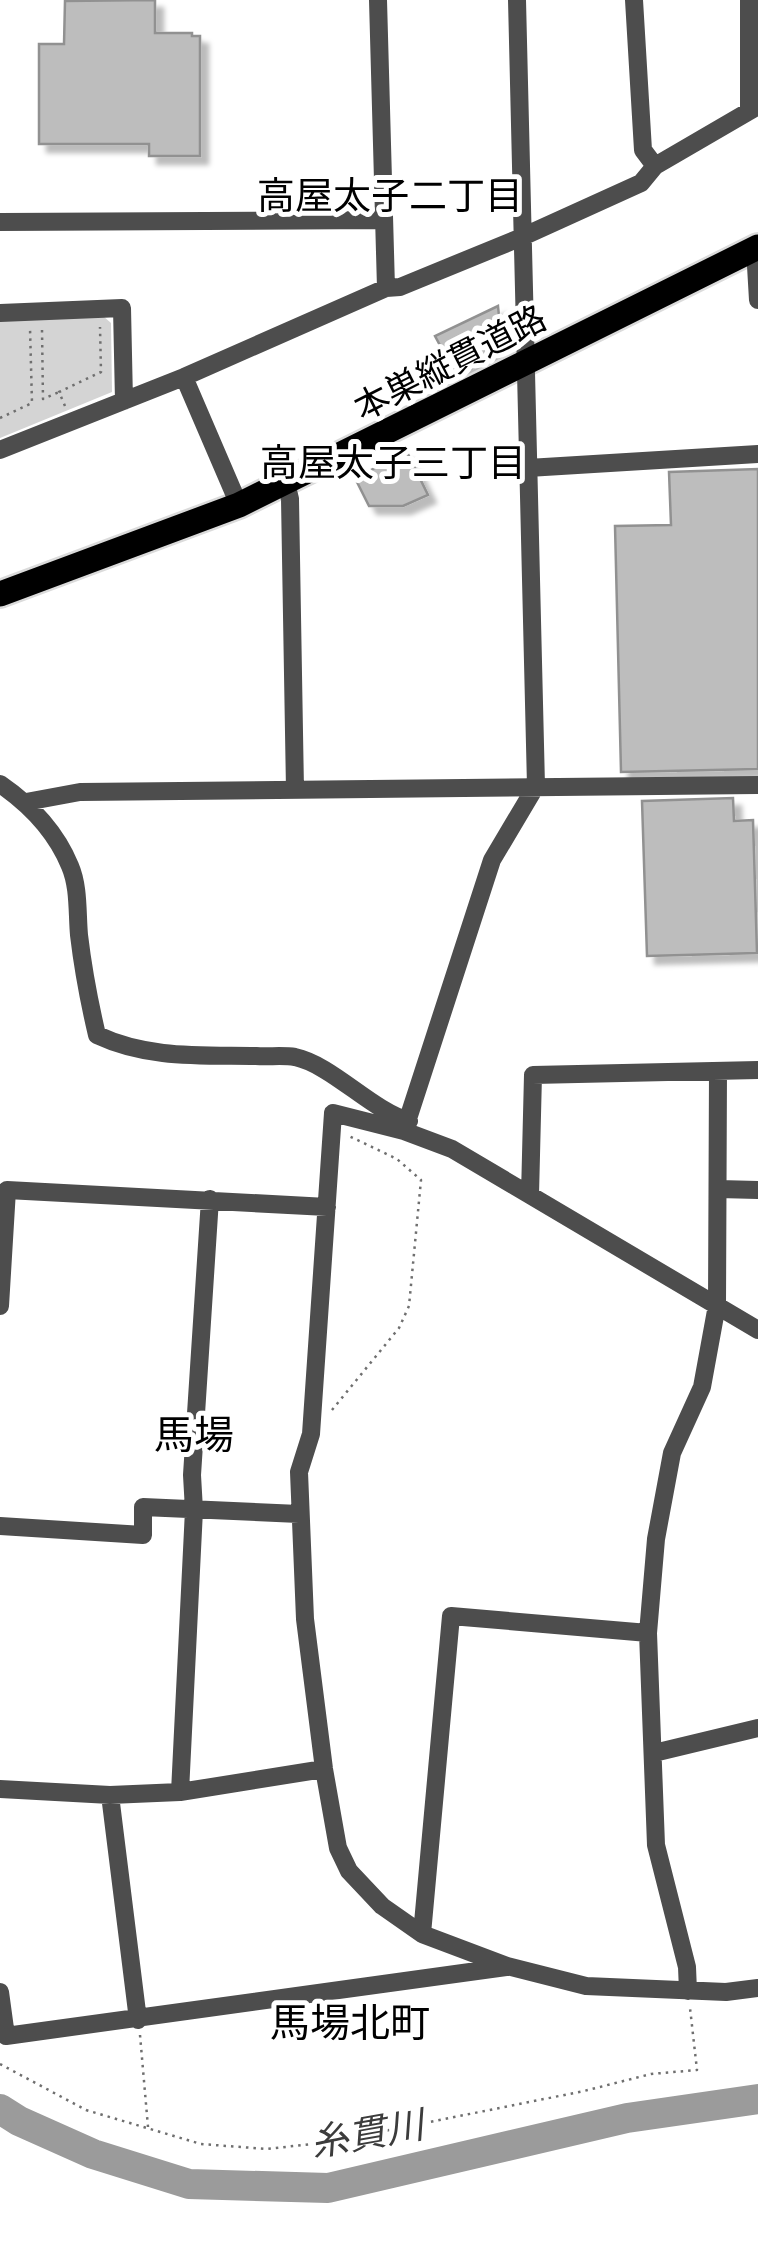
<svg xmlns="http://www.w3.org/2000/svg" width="758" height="2263" viewBox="0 0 758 2263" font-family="'Alegreya Sans','Noto Sans JP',sans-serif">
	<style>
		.green { fill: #d4d4d4 }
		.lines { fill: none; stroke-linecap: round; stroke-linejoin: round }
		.river { stroke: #9b9b9b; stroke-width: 30 }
		.building { fill: #bdbdbd; stroke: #919191; stroke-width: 2.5; filter: url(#shadow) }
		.major-casing { stroke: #dbdbdb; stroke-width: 30 }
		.path { stroke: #6f6f6f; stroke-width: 2.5; stroke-dasharray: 2.5 5; stroke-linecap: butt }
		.minor { stroke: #4d4d4d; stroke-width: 18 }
		.major { stroke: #000; stroke-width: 25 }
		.labels { text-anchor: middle; stroke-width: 10; stroke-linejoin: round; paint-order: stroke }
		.street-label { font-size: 35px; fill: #000; stroke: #fff }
		.neighbourhood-label { font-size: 38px; fill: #000; stroke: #fff }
		.water-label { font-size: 38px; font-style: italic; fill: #3c3c3c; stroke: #fff }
		.quarter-label { font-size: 40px; fill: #000; stroke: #fff }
	</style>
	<defs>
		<filter id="shadow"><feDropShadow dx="8" dy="8" stdDeviation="2.5" flood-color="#0004"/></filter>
	</defs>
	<rect width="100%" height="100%" fill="#fff"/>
	<!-- green -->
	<path class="green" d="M103 316 111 323 112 392 0 438V319Z"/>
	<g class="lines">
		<!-- river -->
		<path class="river" d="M0 2109 19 2121 93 2154 189 2184 328 2188 627 2118 758 2099"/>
	</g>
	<!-- building -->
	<path class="building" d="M155 0V33H192V36H200V156H149V144H39V44H64L65 1Z
		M498 306 502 346 492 360 456 375 435 336Z
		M407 452 428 495 403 506H369L355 478Z
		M758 469V769L621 772 615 526 671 525 669 472Z
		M733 798 734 821 753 820 757 953 647 956 642 801Z"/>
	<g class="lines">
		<!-- major casing -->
		<g class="major-casing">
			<path id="major" d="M0 594 239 505 758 247"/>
		</g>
		<!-- path -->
		<path class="path" d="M42 330 43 399 59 392
			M65 406 59 392 101 372 100 327
			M0 418 32 403 30 328
			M332 1410 399 1328 409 1306 421 1180 397 1159 349 1136
			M140 2035 148 2127
			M0 2064 86 2110 201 2144 267 2149 330 2142 584 2091 651 2074 697 2070 690 2008"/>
		<!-- minor -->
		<path class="minor" d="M378 0 386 288
			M634 0 643 150 655 166
			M749 111V0
			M0 222 384 220
			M756 266 758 300
			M0 313 122 308 124 401
			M184 377 239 505
			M0 450 184 377 386 288 400 287 522 237 641 183 655 166 758 106
			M528 468 758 454
			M286 483 290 499 295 790
			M0 784C29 804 56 832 70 866 79 887 77 912 79 935 83 969 89 1001 97 1035 148 1059 201 1055 256 1056 268 1057 283 1055 295 1057 332 1065 371 1110 409 1121
			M26 802 80 792 758 785
			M404 1131 492 860 536 786 517 0
			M719 1189 758 1190
			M530 1195 533 1075 758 1070
			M0 1306 7 1190 327 1207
			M758 1330 452 1149 404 1131 333 1113 311 1434 299 1472 305 1619 324 1769 338 1848 349 1871 382 1906 422 1934 507 1966 586 1986 726 1992 758 1988
			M0 1526 143 1535V1507L299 1514
			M654 1753 758 1728
			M0 1789 110 1795 180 1792 324 1769
			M180 1792 194 1510 192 1475 210 1199
			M110 1795 138 2020
			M422 1934 451 1616 648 1633
			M688 1991 687 1967 656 1845 648 1633 656 1539 672 1453 702 1387 717 1305 718 1071
			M0 1992 6 2036 506 1967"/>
		<!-- major -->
		<use href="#major" class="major"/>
	</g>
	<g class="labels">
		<!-- street labels -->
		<g class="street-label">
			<text transform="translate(450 363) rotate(-27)" y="12">本巣縦貫道路</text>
		</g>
		<!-- neighbourhood labels -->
		<g class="neighbourhood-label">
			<text x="390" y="209">高屋太子二丁目</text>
			<text x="393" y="476">高屋太子三丁目</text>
		</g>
		<!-- water labels -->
		<g class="water-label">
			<text transform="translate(367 2134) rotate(-10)" y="13">糸貫川</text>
		</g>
		<!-- quarter labels -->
		<g class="quarter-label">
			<text x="194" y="1449">馬場</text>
			<text x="350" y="2037">馬場北町</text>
		</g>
	</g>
</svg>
